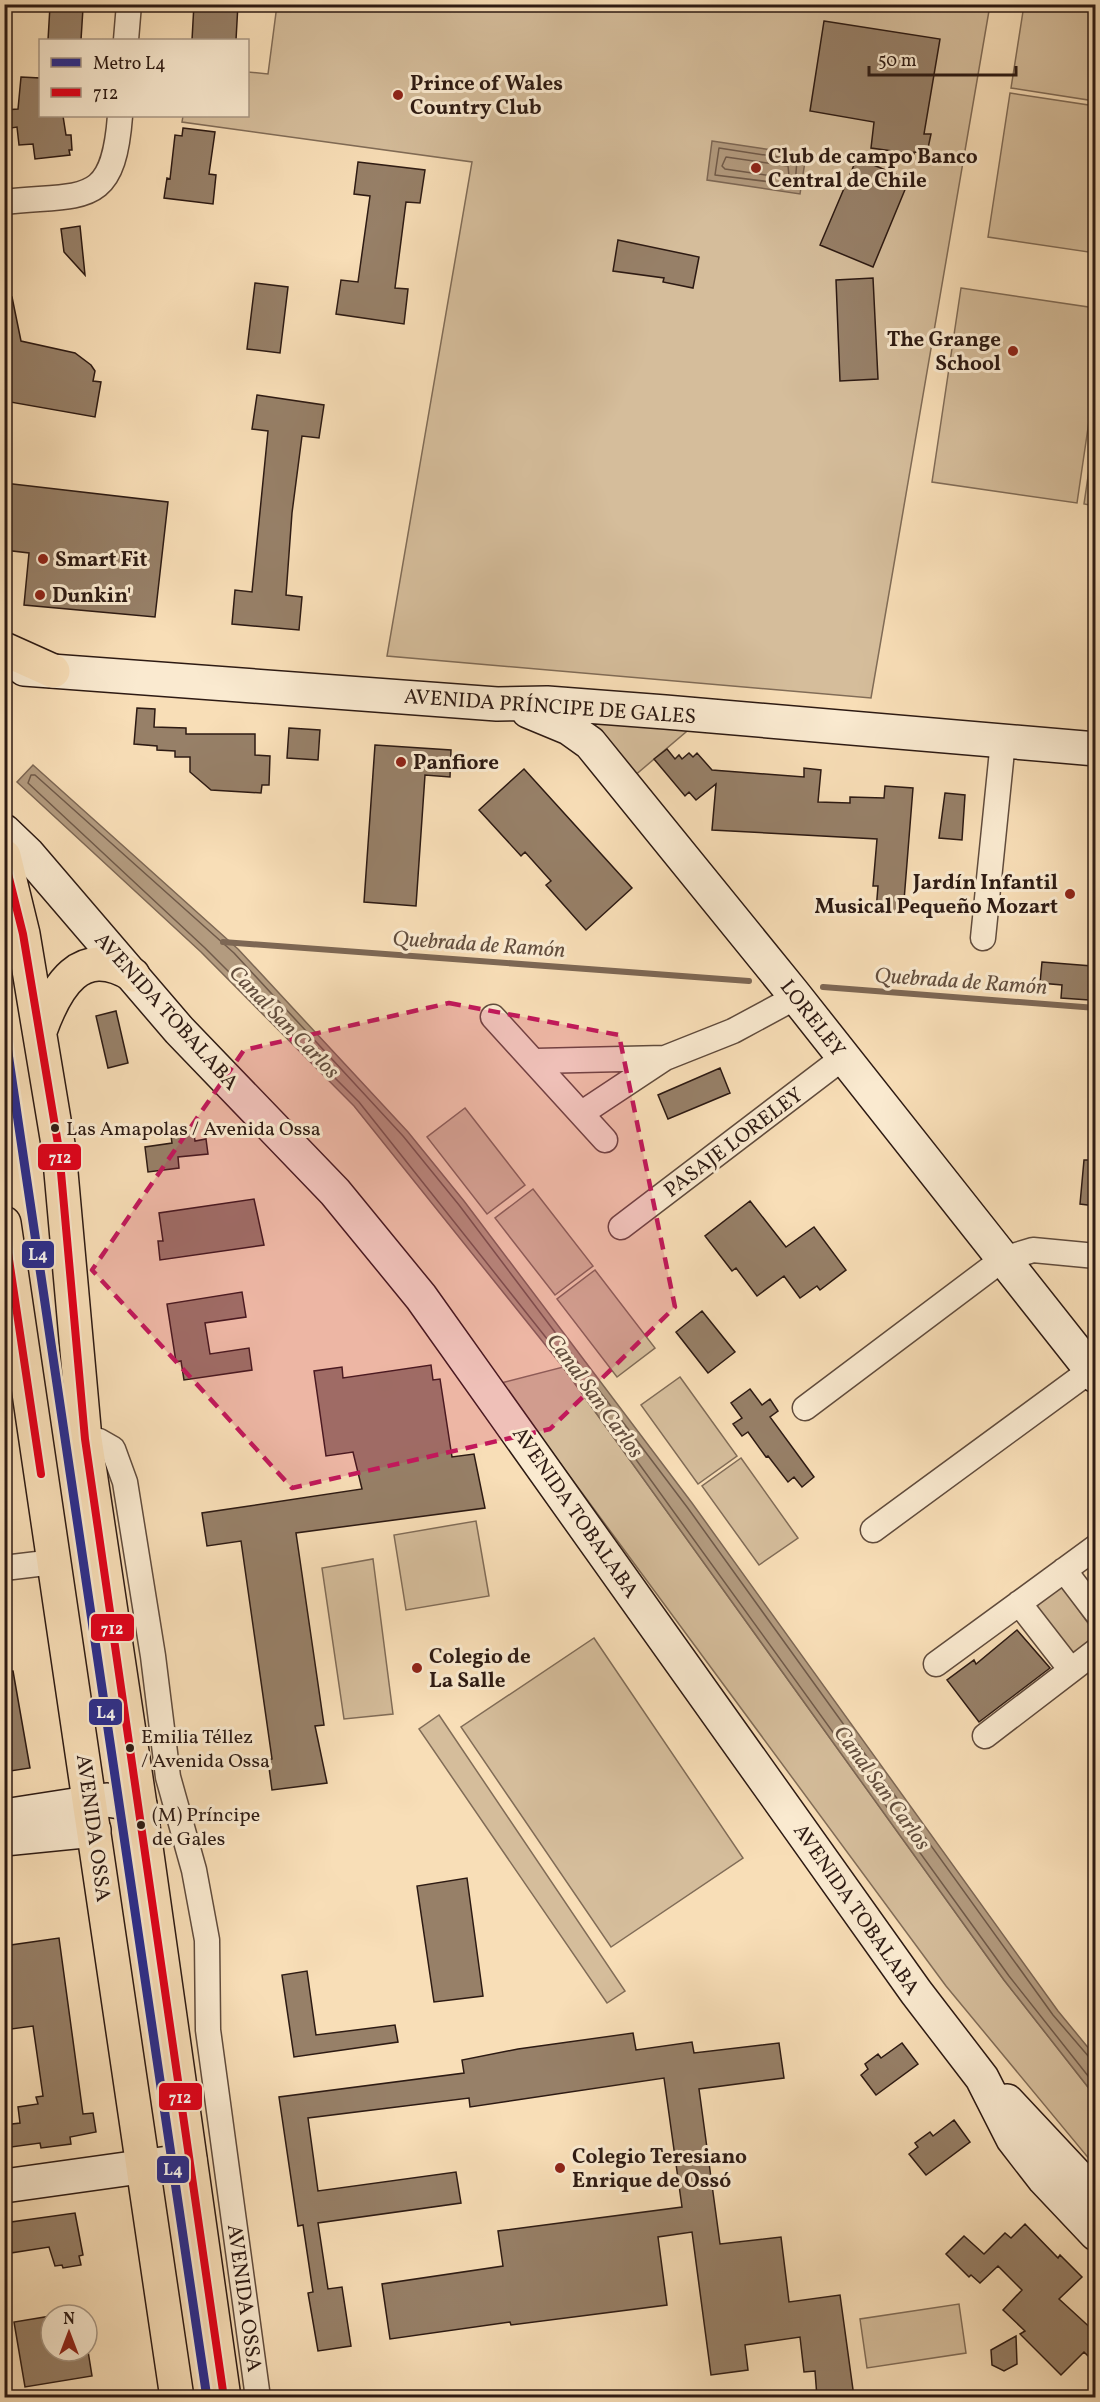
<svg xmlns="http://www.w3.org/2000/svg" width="1100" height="2402" viewBox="0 0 1100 2402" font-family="Vollkorn,serif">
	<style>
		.green { fill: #d5bd9b; stroke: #816c57; stroke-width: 1.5 }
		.water { fill: #b39b7f; stroke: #7d6754; stroke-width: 1.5 }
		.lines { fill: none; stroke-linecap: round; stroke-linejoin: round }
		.shore { stroke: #705a49; stroke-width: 1.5 }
		.stream { stroke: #7d6754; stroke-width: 6 }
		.building { fill: #978068; stroke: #2d1a13; stroke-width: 1.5 }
		.street-casing { stroke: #604b3c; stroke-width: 27 }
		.secondary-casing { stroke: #2d1a13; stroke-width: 36 }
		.primary-casing { stroke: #2d1a13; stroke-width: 36 }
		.street { stroke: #faead0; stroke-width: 24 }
		.secondary { stroke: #faead0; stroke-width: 33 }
		.primary { stroke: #f8deb7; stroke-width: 33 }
		.bus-1-casing { stroke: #faead0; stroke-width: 12 }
		.bus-1 { stroke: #e2001a; stroke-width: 8 }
		.metro-1-casing { stroke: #faead0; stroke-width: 14 }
		.metro-1 { stroke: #292d91; stroke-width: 9 }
		.marked { fill: #c2185b; fill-opacity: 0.2; stroke: #c2185b; stroke-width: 4.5; stroke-dasharray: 12 8; stroke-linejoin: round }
		.poi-dot { fill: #8f2418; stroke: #faead0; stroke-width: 2 }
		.bus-dot { fill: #2d1a13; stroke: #faead0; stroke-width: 2 }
		.labels { text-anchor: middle; stroke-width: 6; stroke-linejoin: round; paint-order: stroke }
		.bus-label { font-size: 20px; fill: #2d1a13; stroke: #faead0; text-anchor: start }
		.poi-label { font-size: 21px; font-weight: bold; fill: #2d1a13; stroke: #faead0; text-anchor: start }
		.street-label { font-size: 21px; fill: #2d1a13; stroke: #faead0 }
		.water-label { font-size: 22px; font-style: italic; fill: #634e3e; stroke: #faead0 }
		.line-badge { stroke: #faead0; stroke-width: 2 }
		.badge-label { font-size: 16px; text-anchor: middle; font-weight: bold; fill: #fff }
	</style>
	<rect width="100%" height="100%" fill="#f8deb7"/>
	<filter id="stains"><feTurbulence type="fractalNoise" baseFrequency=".00333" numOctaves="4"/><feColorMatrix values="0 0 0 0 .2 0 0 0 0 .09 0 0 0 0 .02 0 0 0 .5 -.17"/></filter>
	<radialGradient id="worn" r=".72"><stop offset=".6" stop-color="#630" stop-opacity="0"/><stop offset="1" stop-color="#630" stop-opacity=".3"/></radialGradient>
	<!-- green -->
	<path class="green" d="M277 5H990L871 698 387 656 472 162 182 122 183 116H248V72L268 74Z
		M1024 5H1095V101L1011 88Z
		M1010 93 1095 106V253L988 237Z
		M961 288 1095 308V380L1077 503 932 482Z
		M1095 429 1096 506H1095L1084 504Z
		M572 712 693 726 633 777Z
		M465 1108 525 1185 487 1214 427 1137Z
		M533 1189 593 1266 555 1295 495 1218Z
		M595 1270 655 1348 617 1377 557 1299Z
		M563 1367 1004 1980 1095 2096V2166L946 1986 501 1383Z
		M680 1377 737 1456 698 1484 641 1405Z
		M741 1458 798 1538 759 1565 702 1486Z
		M476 1521 489 1596 406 1610 394 1535Z
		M373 1559 393 1714 344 1719 322 1568Z
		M1061 1585 1095 1633V1643L1073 1659 1034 1605Z
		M594 1638 743 1858 611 1947 461 1727Z
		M439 1715 625 1991 607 2003 419 1729Z
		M959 2304 966 2353 867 2368 860 2319Z"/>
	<!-- water -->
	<path class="water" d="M712 141 806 155 800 194 707 180Z
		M33 765 238 949 408 1132 464 1201 692 1503 1058 2011 1095 2056V2096L1004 1980 563 1367 354 1106 201 952 17 782Z"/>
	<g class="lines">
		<!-- shore -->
		<path class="shore" d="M719 148 797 160 795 185 715 175Z
			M726 157 788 166 789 176 786 178 725 169 722 166Z
			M1096 2059 1089 2057 1053 2015 687 1507 459 1205 403 1136 234 953 35 775H31L28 783 205 948 359 1102 567 1364 1009 1976 1096 2086"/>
		<!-- stream -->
		<path class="stream" d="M223 942 749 981
			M823 987 1096 1008"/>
	</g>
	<!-- building -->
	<path class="building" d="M194 4H238L236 40H192Z
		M50 6 83 8 81 40H48Z
		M824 21 940 39 924 134H931L927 153 914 152V154L871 148 874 122 810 111Z
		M21 77 40 78V116H63L66 135H71L72 150H69L70 155 35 159 33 144 19 145 17 127 4 129V110L18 109Z
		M183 128 215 132 209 174 216 175 213 204 164 198 167 178 170 179 175 135 182 136Z
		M857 158 909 180 873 267 820 245Z
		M358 162 425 170 420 203 406 202 395 288 408 289 404 324 336 314 341 280 358 282 370 196 354 194Z
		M80 226 85 275 64 252 61 229Z
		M618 240 699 257 693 288 663 282 664 278 613 271Z
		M873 278 878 379 840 381 836 280Z
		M255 283 288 287 280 353 247 349Z
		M12 297 21 341 75 353 91 365 95 371 93 381 101 382 95 417 10 402 11 396 4 395V298Z
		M257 395 324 405 319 438 302 436 292 513 286 595 302 597 299 630 232 624 235 590 252 592 268 431 252 429Z
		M4 483 168 502 155 617 24 605 29 553 4 550Z
		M137 708 155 709 154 727 186 728V734H255V755L270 756 269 785H262L261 793 211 790 190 772V757H175V751L157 750V746L134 744Z
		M289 728 320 730 318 760 287 758Z
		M375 745 451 750 450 777 425 775 416 906 364 902Z
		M667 749 675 759 679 755 682 759 689 753 693 757 697 753 712 770 804 777V768L821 770 818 802 850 803V797L884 798 885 786 913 788 903 913 876 911 878 886H873L877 839 712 830 716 784 696 800 689 792 685 796 654 759Z
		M524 769 632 888 586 930 546 885 551 881 525 852 521 856 479 810Z
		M945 793 965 795 962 840 939 838Z
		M1042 962 1092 966 1089 1000 1061 998 1062 985 1040 983Z
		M116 1011 128 1063 108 1068 96 1016Z
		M720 1068 730 1093 668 1119 658 1095Z
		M194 1134 195 1141 206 1139 208 1154 178 1157 179 1168 148 1172 145 1147 172 1143 171 1136Z
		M1084 1160H1095V1206L1080 1204Z
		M254 1199 264 1245 160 1260 158 1241H163L159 1213Z
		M750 1201 786 1247 814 1227 846 1270 820 1290 817 1286 800 1298 784 1276 757 1296 736 1268 732 1271 705 1236Z
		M242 1292 246 1317 205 1323 210 1354 249 1348 252 1370 184 1380 181 1361 176 1362 167 1304Z
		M702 1311 735 1352 708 1373 676 1332Z
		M431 1365 433 1380 440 1379 452 1457 474 1454 485 1508 296 1533 324 1725 315 1726 327 1783 272 1790 268 1760 272 1759 241 1541 207 1546 202 1513 362 1489 353 1452 326 1456 314 1371 342 1367 343 1378Z
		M750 1389 762 1405 770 1399 778 1411 770 1417 814 1477 802 1487 794 1477 788 1482 768 1456 766 1457 748 1432 742 1436 733 1424 742 1418 731 1403Z
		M1017 1630 1050 1668 979 1722 947 1680 974 1660 976 1664Z
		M13 1671 30 1768 4 1772V1672Z
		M467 1878 483 1996 434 2002 417 1886Z
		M59 1938 83 2114 93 2113 96 2132 70 2137 71 2144 41 2148 40 2143 4 2148V2125L20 2123 18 2107 38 2104 36 2097 43 2096 33 2026 4 2030V1946Z
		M307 1971 316 2035 395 2025 398 2042 294 2057 282 1975Z
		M633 2033 636 2050 692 2042 694 2053 779 2043 784 2078 699 2089 720 2244 781 2237 789 2302 840 2295 854 2397H817L815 2371 804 2372 800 2337 745 2345 748 2370 711 2375 692 2232 658 2237 667 2305 511 2325 510 2322 390 2339 382 2284 503 2266 498 2231 682 2207 664 2078 470 2107 469 2098 308 2118 318 2191 456 2172 461 2203 318 2223 328 2289 342 2287 351 2346 318 2351 308 2293 313 2292 303 2225 298 2226 279 2097 464 2073 462 2060 518 2049Z
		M902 2043 918 2064 876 2095 861 2075 868 2069 865 2064 878 2054 881 2058Z
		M954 2120 970 2142 926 2175 909 2154 918 2147 915 2143 930 2132 933 2136Z
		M75 2213 83 2255 79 2256 81 2265 63 2268 62 2265 55 2266 49 2247 4 2254V2223Z
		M1025 2224 1058 2258 1060 2255 1082 2277 1059 2299 1095 2332V2363L1084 2352 1061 2375 1020 2334 1025 2331 1003 2310 1022 2290 998 2266 980 2283 971 2275 969 2277 946 2254 964 2236 984 2254 1005 2233 1011 2238Z
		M51 2316V2351H88L92 2376 25 2387 14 2322Z
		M1016 2336 1017 2364 1004 2371 992 2365 991 2350Z"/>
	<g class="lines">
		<!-- street casing -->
		<g class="street-casing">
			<path id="street" d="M126 40 129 4
				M4 202C84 193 113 209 120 116
				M983 938 1003 741
				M493 1017 605 1140
				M536 1061 665 1058
				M582 1113 665 1058 733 1031 796 997
				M621 1227 844 1057
				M805 1408 1003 1259 1033 1250 1096 1256
				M85 1439 99 1441 113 1449 125 1482 153 1656 168 1777 194 1870 207 1940 208 2030 258 2398
				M873 1530 1091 1370
				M4 1568 54 1562
				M1064 1570 1096 1612
				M1019 1603 1071 1670
				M936 1664 1096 1547
				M985 1736 1096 1651"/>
		</g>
		<!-- secondary casing -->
		<g class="secondary-casing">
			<path id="secondary" d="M24 669 497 704 547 703 665 712 1096 749
				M528 711 569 728 590 743 793 993 1096 1376
				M4 831 28 854 179 1030 335 1192 421 1297 916 1992 982 2078 1013 2139 1044 2179 1096 2234
				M4 1816 107 1800 140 1805
				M4 1839 94 1830
				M1007 2101 1096 2196
				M4 2186 190 2160"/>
		</g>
		<!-- primary casing -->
		<g class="primary-casing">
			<path id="primary" d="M4 649 53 671
				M4 856 23 934 59 1150 85 1439 140 1805 224 2398
				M40 1031C56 987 80 943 133 975
				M4 1223 177 2398"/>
		</g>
		<!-- street -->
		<use href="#street" class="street"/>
		<!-- secondary -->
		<use href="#secondary" class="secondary"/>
		<!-- primary -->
		<use href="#primary" class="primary"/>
		<!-- bus-1 casing -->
		<g class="bus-1-casing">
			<path id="bus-1" d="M4 858 23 934 59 1150 85 1439 224 2398
				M4 1226 41 1474"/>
		</g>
		<!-- bus-1 -->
		<use href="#bus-1" class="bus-1"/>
		<!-- metro-1 casing -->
		<g class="metro-1-casing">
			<path id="metro-1" d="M4 1026 207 2398"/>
		</g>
		<!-- metro-1 -->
		<use href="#metro-1" class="metro-1"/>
	</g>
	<!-- marked area -->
	<path class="marked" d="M449 1003 619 1035 675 1307 550 1429 292 1488 92 1270 244 1050Z"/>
	<!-- markers -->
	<g class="poi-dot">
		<circle cx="398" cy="95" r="6"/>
		<circle cx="756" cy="168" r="6"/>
		<circle cx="1013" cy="351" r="6"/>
		<circle cx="43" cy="559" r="6"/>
		<circle cx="40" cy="595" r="6"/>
		<circle cx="401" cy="762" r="6"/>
		<circle cx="1070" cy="894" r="6"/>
		<circle cx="417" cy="1668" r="6"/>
		<circle cx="560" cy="2168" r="6"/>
	</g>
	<g class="bus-dot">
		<circle cx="55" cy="1128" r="5"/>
		<circle cx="130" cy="1748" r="5"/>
		<circle cx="141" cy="1825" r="5"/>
	</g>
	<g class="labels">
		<!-- bus labels -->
		<g class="bus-label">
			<text x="66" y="1135">Las Amapolas / Avenida Ossa</text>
			<text x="141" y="1743">Emilia Téllez<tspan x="141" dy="24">/ Avenida Ossa</tspan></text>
			<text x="152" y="1821">(M) Príncipe<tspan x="152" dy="24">de Gales</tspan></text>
		</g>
		<!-- poi labels -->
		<g class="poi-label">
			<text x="410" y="90">Prince of Wales<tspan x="410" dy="24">Country Club</tspan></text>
			<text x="768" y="163">Club de campo Banco<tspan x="768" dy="24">Central de Chile</tspan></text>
			<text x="1001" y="346" text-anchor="end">The Grange<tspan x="1001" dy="24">School</tspan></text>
			<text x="55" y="566">Smart Fit</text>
			<text x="52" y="602">Dunkin'</text>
			<text x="413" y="769">Panfiore</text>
			<text x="1058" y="889" text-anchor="end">Jardín Infantil<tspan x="1058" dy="24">Musical Pequeño Mozart</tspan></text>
			<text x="429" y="1663">Colegio de<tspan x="429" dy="24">La Salle</tspan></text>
			<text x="572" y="2163">Colegio Teresiano<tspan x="572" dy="24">Enrique de Ossó</tspan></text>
		</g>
		<!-- street labels -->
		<g class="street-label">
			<text transform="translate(550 706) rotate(4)" y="7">AVENIDA PRÍNCIPE DE GALES</text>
			<text transform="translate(167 1011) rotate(48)" y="7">AVENIDA TOBALABA</text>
			<text transform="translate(813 1018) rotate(52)" y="7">LORELEY</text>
			<text transform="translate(733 1142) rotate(-37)" y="7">PASAJE LORELEY</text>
			<text transform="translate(576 1512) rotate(55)" y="7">AVENIDA TOBALABA</text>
			<text transform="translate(94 1828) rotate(82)" y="7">AVENIDA OSSA</text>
			<text transform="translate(857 1909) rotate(55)" y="7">AVENIDA TOBALABA</text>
			<text transform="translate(245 2298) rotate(82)" y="7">AVENIDA OSSA</text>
		</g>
		<!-- water labels -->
		<g class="water-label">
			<text transform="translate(479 943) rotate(4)" y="8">Quebrada de Ramón</text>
			<text transform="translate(961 980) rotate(4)" y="8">Quebrada de Ramón</text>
			<text transform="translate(285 1021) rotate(46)" y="8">Canal San Carlos</text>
			<text transform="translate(596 1395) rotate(54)" y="8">Canal San Carlos</text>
			<text transform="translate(883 1787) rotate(54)" y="8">Canal San Carlos</text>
		</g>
	</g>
	<g class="line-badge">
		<rect x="37" y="1143" width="45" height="28" rx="6" fill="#e2001a"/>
		<rect x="21" y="1240" width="34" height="29" rx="6" fill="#292d91"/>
		<rect x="90" y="1613" width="45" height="29" rx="6" fill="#e2001a"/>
		<rect x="88" y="1698" width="35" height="28" rx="6" fill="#292d91"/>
		<rect x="158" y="2082" width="45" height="29" rx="6" fill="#e2001a"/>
		<rect x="156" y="2155" width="34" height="29" rx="6" fill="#292d91"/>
	</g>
	<g class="badge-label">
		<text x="60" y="1163">712</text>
		<text x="38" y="1260">L4</text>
		<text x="112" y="1634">712</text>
		<text x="106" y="1718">L4</text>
		<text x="180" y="2103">712</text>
		<text x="173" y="2175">L4</text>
	</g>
	<!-- margin -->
	<rect width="1100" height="2402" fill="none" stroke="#f8deb7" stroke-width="24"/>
	<rect x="6" y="6" width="1088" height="2390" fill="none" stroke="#2d1a13" stroke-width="3"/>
	<rect x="12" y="12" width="1076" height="2378" fill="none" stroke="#2d1a13" stroke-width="1.5"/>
	<!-- legend -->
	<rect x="39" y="39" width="210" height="78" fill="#faead0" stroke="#a89784" stroke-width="1.5"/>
	<rect x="51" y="58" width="30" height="9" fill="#292d91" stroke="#a89784" stroke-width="1.5"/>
	<text x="93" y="69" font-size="18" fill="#2d1a13">Metro L4</text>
	<rect x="51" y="88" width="30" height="9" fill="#e2001a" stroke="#a89784" stroke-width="1.5"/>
	<text x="93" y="99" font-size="18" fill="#2d1a13">712</text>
	<!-- north arrow -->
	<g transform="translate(69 2333)"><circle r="28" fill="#faead0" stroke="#a89784" stroke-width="1.5"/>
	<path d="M0-4.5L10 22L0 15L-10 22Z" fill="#8f2418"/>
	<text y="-9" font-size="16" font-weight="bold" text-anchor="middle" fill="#2d1a13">N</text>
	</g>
	<!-- scale -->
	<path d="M869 66v9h147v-9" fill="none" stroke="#2d1a13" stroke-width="3"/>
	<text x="878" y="66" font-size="18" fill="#2d1a13" stroke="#faead0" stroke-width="4.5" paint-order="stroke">50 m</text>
	<rect width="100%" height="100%" filter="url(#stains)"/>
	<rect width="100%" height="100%" fill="url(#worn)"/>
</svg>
